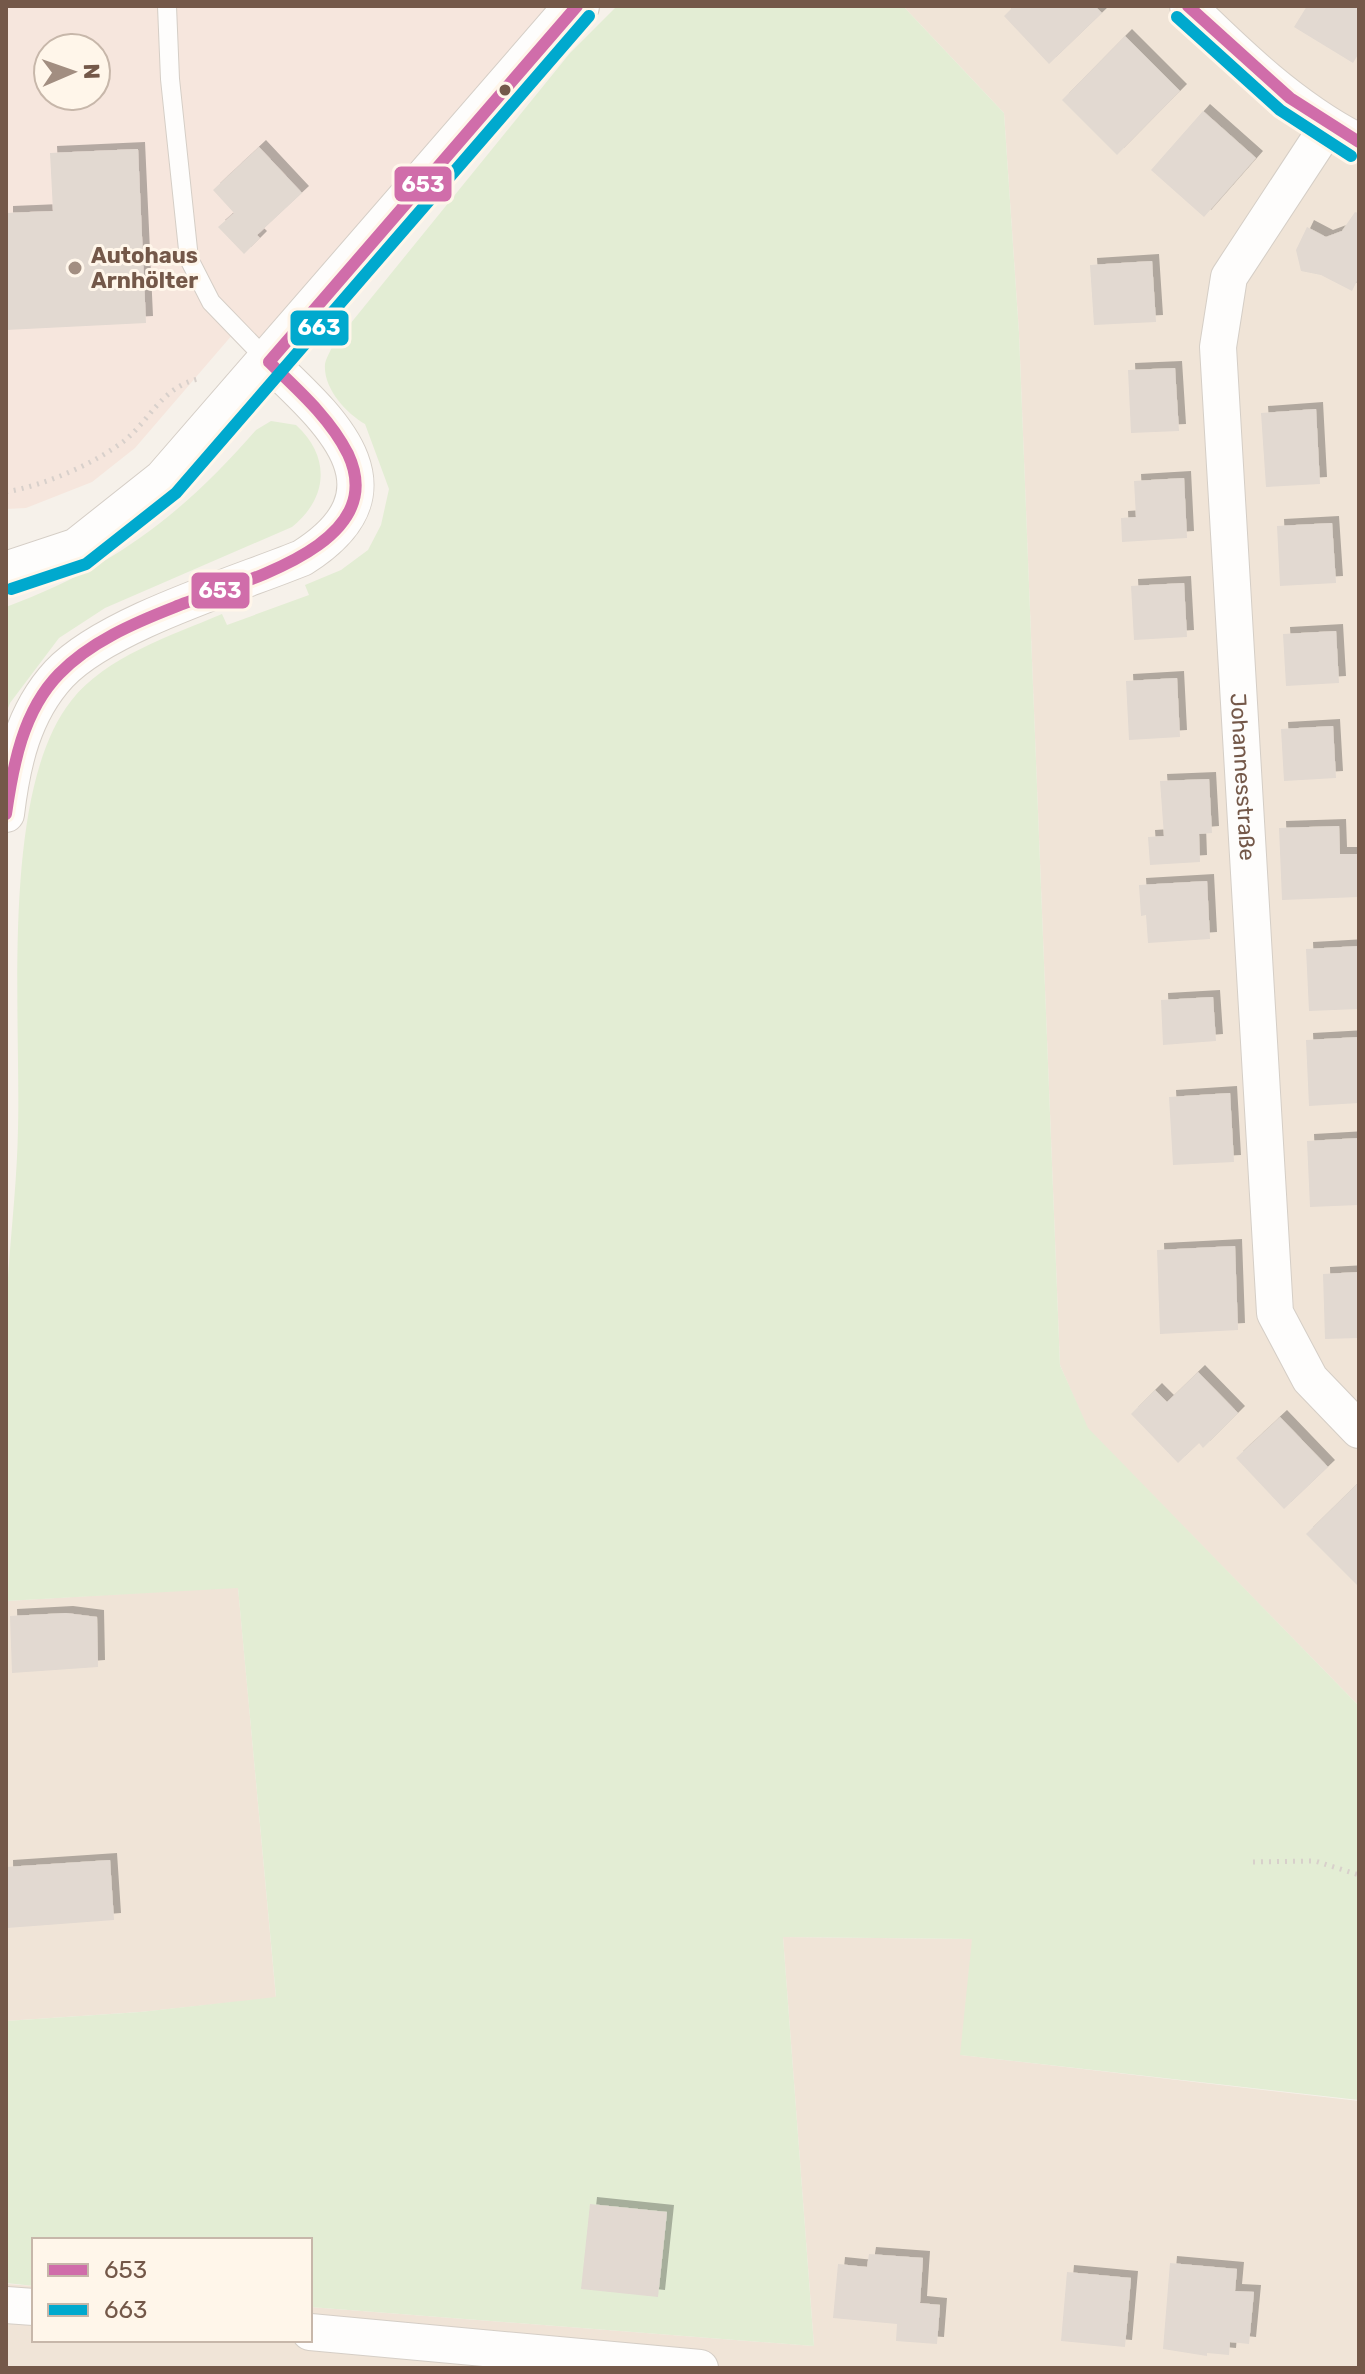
<svg xmlns="http://www.w3.org/2000/svg" width="1365" height="2374" viewBox="0 0 1365 2374" font-family="Rubik,sans-serif">
	<style>
		.residential { fill: #f0e4d7 }
		.commercial { fill: #f6e6dd; fill-rule: evenodd }
		.green { fill: #e3edd4 }
		.building { fill: #e2d9d1; filter: url(#shadow) }
		.lines { fill: none; stroke-linecap: round; stroke-linejoin: round }
		.service-casing { stroke: #d5cec6; stroke-width: 20 }
		.minor-casing { stroke: #d5cec6; stroke-width: 38 }
		.tertiary-casing { stroke: #d5cec6; stroke-width: 46 }
		.path { stroke: #d8d0cb; stroke-width: 5; stroke-dasharray: 2 6; stroke-linecap: butt }
		.service { stroke: #fefdfc; stroke-width: 18 }
		.minor { stroke: #fefdfc; stroke-width: 36 }
		.tertiary { stroke: #fefdfc; stroke-width: 44 }
		.bus-1-casing { stroke: #fff6ea; stroke-width: 18 }
		.bus-2-casing { stroke: #fff6ea; stroke-width: 18 }
		.bus-1 { stroke: #d06daa; stroke-width: 12 }
		.bus-2 { stroke: #00a9ce; stroke-width: 12 }
		.bus-dot { fill: #745849; stroke: #fff6ea; stroke-width: 3 }
		.poi-dot { fill: #a28e81; stroke: #fff6ea; stroke-width: 3 }
		.labels { text-anchor: middle; stroke-width: 6; stroke-linejoin: round; paint-order: stroke }
		.poi-label { font-size: 22px; font-weight: bold; fill: #745849; stroke: #fff6ea; text-anchor: start }
		.street-label { font-size: 22px; fill: #745849; stroke: #fff6ea }
		.line-badge { stroke: #fff6ea; stroke-width: 3 }
		.badge-label { font-size: 22px; text-anchor: middle; font-weight: bold; fill: #fff }
	</style>
	<defs>
		<filter id="shadow"><feDropShadow dx="7" dy="-7" stdDeviation="0" flood-color="#0004"/></filter>
	</defs>
	<rect width="100%" height="100%" fill="#f6f1ea"/>
	<!-- residential -->
	<path class="residential" d="M903 6H1359V1706L1087 1428 1060 1365 1019 333 1004 113Z
		M238 1587 276 1998 140 2012 6 2021V1601Z
		M783 1937 973 1939 961 2055 1359 2101V2368H6V2284L34 2286V2340H310V2307L814 2346Z"/>
	<!-- commercial -->
	<path class="commercial" d="M6 6H564L261 360 233 334 135 448 92 482 26 508 6 509ZM48 48H96V96H48Z"/>
	<!-- green -->
	<path class="green" d="M617 6H903L1004 113 1019 333 1060 1365 1088 1428 1359 1706V2100L960 2055 972 1939 783 1937 814 2346 310 2307V2240H34V2286L6 2283V2021L140 2012 276 1997 238 1588 6 1601C6 1506 3 1410 6 1316 8 1253 17 1191 18 1128 21 1015 0 791 71 701 106 656 171 636 222 614L227 625 309 595 305 585 341 570 368 550 381 525 389 489 365 424C346 413 323 388 325 364 326 358 331 350 333 345L570 53Z
		M271 421 296 425C331 457 328 498 292 527L105 608 59 638 10 703 6 713V607C113 567 181 516 256 430Z"/>
	<!-- building -->
	<path class="building" d="M1014 6H1095L1102 13 1049 64 1004 16Z
		M1307 6H1359V53L1353 63 1294 27Z
		M1125 36 1180 91 1117 155 1062 100Z
		M1203 111 1256 158 1204 217 1151 170Z
		M259 147 302 193 257 235 260 238 244 254 218 227 234 213 213 190Z
		M138 149 146 323 6 330V213L53 211 50 153Z
		M1355 212 1359 214V277L1352 291 1321 275 1301 271 1296 250 1307 227 1326 237 1342 231Z
		M1152 261 1156 322 1094 325 1090 265Z
		M1175 368 1179 431 1131 433 1128 370Z
		M1316 409 1320 484 1266 487 1261 413Z
		M1184 478 1187 538 1122 542 1121 518 1136 517 1134 481Z
		M1332 523 1336 583 1280 586 1277 526Z
		M1184 583 1187 637 1134 640 1131 586Z
		M1336 631 1339 683 1286 686 1283 634Z
		M1177 678 1180 737 1129 740 1126 681Z
		M1333 726 1336 778 1284 781 1281 729Z
		M1209 779 1212 833 1199 834 1200 862 1150 865 1148 837 1164 836 1160 781Z
		M1339 826 1340 854H1359V897L1282 900 1279 828Z
		M1207 881 1210 939 1148 943 1146 915 1141 916 1139 885Z
		M1359 946V1009L1309 1011 1306 949Z
		M1213 997 1216 1041 1163 1045 1161 1000Z
		M1359 1037V1103L1309 1106 1306 1040Z
		M1230 1093 1234 1162 1173 1165 1169 1097Z
		M1359 1138V1205L1310 1207 1307 1141Z
		M1235 1246 1238 1330 1160 1334 1157 1250Z
		M1359 1272V1338L1325 1339 1323 1274Z
		M1198 1372 1238 1413 1203 1448 1199 1443 1178 1463 1131 1414 1155 1390 1167 1402Z
		M1280 1417 1328 1467 1284 1509 1236 1458Z
		M1357 1484 1359 1486V1587L1306 1534Z
		M66 1613 97 1617 98 1667 12 1673 10 1616Z
		M110 1860 114 1920 7 1928 6 1867Z
		M590 2204 667 2212 658 2297 581 2289Z
		M869 2254 923 2258 920 2303 940 2305 937 2344 896 2341 897 2324 833 2318 838 2264 867 2267Z
		M1170 2263 1237 2269 1235 2291 1254 2292 1249 2344 1230 2342 1229 2355 1207 2353V2356L1163 2349Z
		M1067 2272 1131 2278 1125 2347 1061 2341Z"/>
	<g class="lines">
		<!-- service casing -->
		<g class="service-casing">
			<path id="service" d="M167 6 170 79 189 259 211 302 269 362"/>
		</g>
		<!-- minor casing -->
		<g class="minor-casing">
			<g id="minor">
				<path d="M1188 6C1240 57 1294 109 1359 142"/>
				<path id="s1" d="M1328 126 1229 277 1218 347 1275 1313 1310 1379 1359 1430"/>
				<path d="M6 814C12 764 23 713 59 674 106 624 235 585 302 558 410 490 331 421 269 362"/>
				<path d="M6 2305 34 2307"/>
				<path d="M310 2332 700 2368"/>
			</g>
		</g>
		<!-- tertiary casing -->
		<g class="tertiary-casing">
			<path id="tertiary" d="M6 574 78 550 165 481 577 6"/>
		</g>
		<!-- path -->
		<path class="path" d="M6 492C45 485 92 465 124 441 151 419 161 388 198 379
			M1253 1862 1315 1861 1359 1875"/>
		<!-- service -->
		<use href="#service" class="service"/>
		<!-- minor -->
		<use href="#minor" class="minor"/>
		<!-- tertiary -->
		<use href="#tertiary" class="tertiary"/>
		<!-- bus-1 casing -->
		<g class="bus-1-casing">
			<path id="bus-1" d="M1188 6 1290 98 1359 142
				M269 362 577 6
				M6 814C13 765 23 711 59 674 90 642 134 623 175 607 233 583 392 548 348 454 330 418 298 390 269 362"/>
		</g>
		<!-- bus-2 casing -->
		<g class="bus-2-casing">
			<path id="bus-2" d="M1177 17 1280 110 1351 156
				M11 589 86 564 176 493 589 16"/>
		</g>
		<!-- bus-1 -->
		<use href="#bus-1" class="bus-1"/>
		<!-- bus-2 -->
		<use href="#bus-2" class="bus-2"/>
	</g>
	<!-- markers -->
	<circle class="bus-dot" cx="505" cy="90" r="7"/>
	<circle class="poi-dot" cx="75" cy="268" r="8"/>
	<g class="labels">
		<!-- poi labels -->
		<g class="poi-label">
			<text x="91" y="263">Autohaus<tspan x="91" dy="25">Arnhölter</tspan></text>
		</g>
		<!-- street labels -->
		<g class="street-label">
			<text dy="8" stroke="none"><textPath href="#s1" startOffset="682">Johannesstraße</textPath></text>
		</g>
	</g>
	<g class="line-badge">
		<rect x="393" y="165" width="60" height="38" rx="8" fill="#d06daa"/>
		<rect x="289" y="309" width="61" height="38" rx="8" fill="#00a9ce"/>
		<rect x="190" y="571" width="61" height="39" rx="8" fill="#d06daa"/>
	</g>
	<g class="badge-label">
		<text x="423" y="192">653</text>
		<text x="319" y="335">663</text>
		<text x="220" y="598">653</text>
	</g>
	<!-- border -->
	<rect width="1365" height="2374" fill="none" stroke="#745849" stroke-width="16"/>
	<!-- legend -->
	<rect x="32" y="2238" width="280" height="104" fill="#fff6ea" stroke="#c7b7aa" stroke-width="2"/>
	<rect x="48" y="2264" width="40" height="12" fill="#d06daa" stroke="#c7b7aa" stroke-width="2"/>
	<text x="104" y="2278" font-size="24" fill="#745849">653</text>
	<rect x="48" y="2304" width="40" height="12" fill="#00a9ce" stroke="#c7b7aa" stroke-width="2"/>
	<text x="104" y="2318" font-size="24" fill="#745849">663</text>
	<!-- north arrow -->
	<g transform="translate(72 72) rotate(88)"><circle r="38" fill="#fff6ea" stroke="#c7b7aa" stroke-width="2"/>
	<path d="M0-6L14 30L0 20L-14 30Z" fill="#a28e81"/>
	<text y="-12" font-size="22" font-weight="bold" text-anchor="middle" fill="#745849">N</text>
	</g>
</svg>
